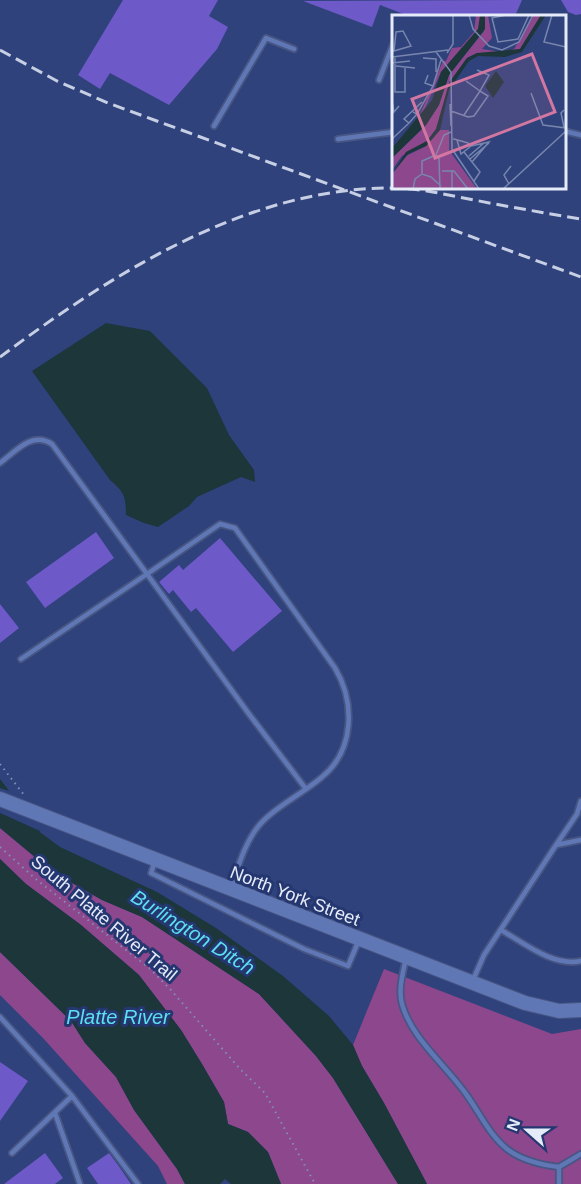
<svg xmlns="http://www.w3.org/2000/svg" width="581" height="1184" viewBox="0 0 581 1184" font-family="Arial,sans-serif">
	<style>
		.green { fill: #8d478c }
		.water { fill: #1c363a }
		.pier { fill: #2f427c }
		.building { fill: #6d59c7 }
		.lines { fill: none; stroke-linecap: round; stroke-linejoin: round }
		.lane-casing { stroke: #485683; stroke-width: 8 }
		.secondary-casing { stroke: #485683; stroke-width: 16 }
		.path { stroke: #8290b5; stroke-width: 2; stroke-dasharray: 1.5 4.5; stroke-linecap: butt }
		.lane { stroke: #6077b6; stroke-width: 4.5 }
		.secondary { stroke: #6077b6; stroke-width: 14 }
		.rail { stroke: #c7cfe4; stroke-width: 3; stroke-dasharray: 12 6; stroke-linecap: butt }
		.labels { text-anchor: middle; stroke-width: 6; stroke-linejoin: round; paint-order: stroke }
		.street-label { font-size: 18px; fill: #e5ebf9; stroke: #253770 }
		.water-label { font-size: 20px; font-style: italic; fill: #5cdff1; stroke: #253770 }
		.inset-road { fill: none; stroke: #7886ae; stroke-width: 1.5 }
		.view { fill: #d277a2; fill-opacity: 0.15; stroke: #d277a2; stroke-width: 3 }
		.inset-edge { fill: none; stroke: #e5ebf9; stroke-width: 3 }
	</style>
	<rect width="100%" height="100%" fill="#2f427c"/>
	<!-- green -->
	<path class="green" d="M0 828 53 872 102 900 142 917 259 994 316 1056 333 1078 398 1184H281L268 1152 248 1132 228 1124 224 1102 202 1064 181 1030 139 975 81 925 26 884 0 859Z
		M0 952 71 1021 85 1043 116 1077 134 1110 177 1169 185 1184H167L158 1166 43 1038 0 995Z
		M384 969 552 1034 581 1029V1184H427L384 1103 362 1066 353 1045Z"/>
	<!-- water -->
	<path class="water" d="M106 323 150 331 207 388 229 435 254 470 255 482 241 477 197 497 189 506 158 527 144 523 126 515C126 496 124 492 110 480L32 371Z
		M0 779 41 833 60 847 157 892 216 928 283 976 329 1016 353 1045 362 1066 384 1103 427 1184H398L333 1078 316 1056 259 994 142 917 102 900 53 872 0 828Z
		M0 859 26 884 81 925 139 975 181 1030 202 1064 224 1102 228 1124 248 1132 268 1152 281 1184H231L225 1179 220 1184H185L177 1169 134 1110 116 1077 85 1043 71 1021 0 952Z"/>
	<!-- pier -->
	<path class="pier" d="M0 788 15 793 40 831 0 813Z"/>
	<!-- building -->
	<path class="building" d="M123 0H218L209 16 228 27 217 49 169 105 110 73 100 89 78 75Z
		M522 0 515 16H409L380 5 372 27 303 1Z
		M561 0H581V14L576 15 568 12Z
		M96 532 114 558 45 608 26 582Z
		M220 538 282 611 233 652 196 608 191 612 173 590 169 594 159 582 179 565 183 570Z
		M0 604 19 628 0 643Z
		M0 1062 28 1081 0 1121Z
		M45 1153 63 1178 55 1184H4Z
		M109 1153 118 1165 131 1184H98L87 1168Z"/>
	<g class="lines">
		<!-- lane casing -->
		<g class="lane-casing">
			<path id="lane" d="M379 80 394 42
				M214 126 266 38 294 49
				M564 131 581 135
				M338 139 394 132
				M0 463C16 451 32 431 52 444L147 574 21 659
				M556 845 577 814 581 801
				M155 861 151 873 304 949 348 966 359 940
				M231 887C238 868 244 845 257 828 271 809 304 793 322 777 355 750 355 702 335 668L235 528 220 524 147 574 249 714 306 789
				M501 930C524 943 553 967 581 961
				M406 958C403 973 398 989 402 1004 411 1037 443 1063 463 1090 478 1109 488 1134 507 1149 521 1160 542 1165 559 1167
				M473 980 484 955 556 845 581 840
				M0 1017 72 1096 138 1184
				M55 1113 80 1184
				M12 1153 72 1096
				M559 1184V1167L581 1154"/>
		</g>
		<!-- secondary casing -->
		<g class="secondary-casing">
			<path id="secondary" d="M0 799 525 1003 559 1011 581 1010"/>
		</g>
		<!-- path -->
		<path class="path" d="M0 764 24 795
			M0 847 37 880 149 968 170 989 240 1069 265 1093 315 1184"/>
		<!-- lane -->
		<use href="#lane" class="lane"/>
		<!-- secondary -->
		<use href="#secondary" class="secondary"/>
		<!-- rail -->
		<path class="rail" d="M0 50 57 81 108 103 581 277
			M0 357C112 274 248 187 393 188 420 188 447 195 474 200 510 207 545 213 581 219"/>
	</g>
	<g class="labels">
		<!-- street labels -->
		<g class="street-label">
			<text transform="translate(295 896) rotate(21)" y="6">North York Street</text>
			<text transform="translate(104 918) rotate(40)" y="6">South Platte River Trail</text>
		</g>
		<!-- water labels -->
		<g class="water-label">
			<text transform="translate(193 932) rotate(32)" y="7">Burlington Ditch</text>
			<text x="118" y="1024">Platte River</text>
		</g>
	</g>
	<!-- overview -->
	<g transform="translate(392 15)">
		<rect width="174" height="174" fill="#2f427c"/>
		<path d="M84 0H88V12L49 57 29 102 0 133 28 100 51 46H54L60 33 69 32 82 17ZM93 0H96L100 23 90 34 110 37 122 34 142 0H149L128 34 112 39 85 38 75 43 59 65 44 114 35 126 10 141 0 155V143L34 110 47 90 57 60 92 16ZM48 115H57V135L85 174H0V159L14 141 34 131Z" fill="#8d478c"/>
		<path d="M88 0H93V14L57 60 47 90 34 110 0 143V133L40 85 49 57 86 14ZM149 0H154L130 37 113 42 86 41 77 46 57 75 48 115 34 131 16 139 0 159 14 137 35 126 44 114 57 68 75 43 85 38 128 34ZM104 56 112 67 101 83 93 71Z" fill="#1c363a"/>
		<path class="inset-road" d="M77 0 81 14 97 31 110 35 127 27 141 0M114 0 100 3 106 27 126 24 137 0M160 0 152 27 174 32M0 36H2L19 31 11 16 4 17 2 36M44 37 59 57 60 134 87 174M55 38 61 29V0M3 41V77H13V52M0 42 56 35M31 43 44 44V57M0 48 18 46M4 51 23 53M36 60 33 68 41 71 49 45M74 66 88 76 97 60 85 55M139 78 151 110 174 113M0 86 2 97 7 91M58 89 59 111M59 96 76 102 82 101 96 81 88 76 72 100M21 97 25 99 17 108 12 104 30 87M25 99 41 71M172 112 169 98 172 95M0 124 17 108M61 124H62L76 128 79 131 69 139 65 125M79 131 97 127 80 147M72 137 88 157 82 166M44 140 52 120 59 117M77 141 92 128M78 144 97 128M50 156H62L76 174M30 159V146L44 140 47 143 48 174M117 169 112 160 119 151M21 174 23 164 30 159 39 162 49 171M60 174V155M111 174 174 116"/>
		<path class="view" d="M140 39 163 97 43 143 20 84Z"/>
		<rect width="174" height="174" class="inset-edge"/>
	</g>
	<!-- north arrow -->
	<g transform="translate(527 1130) rotate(291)" stroke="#253770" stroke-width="4.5" paint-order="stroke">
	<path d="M0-4.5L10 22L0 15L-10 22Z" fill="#e5ebf9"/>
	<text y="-9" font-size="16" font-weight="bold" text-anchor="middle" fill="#e5ebf9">N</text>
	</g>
</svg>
